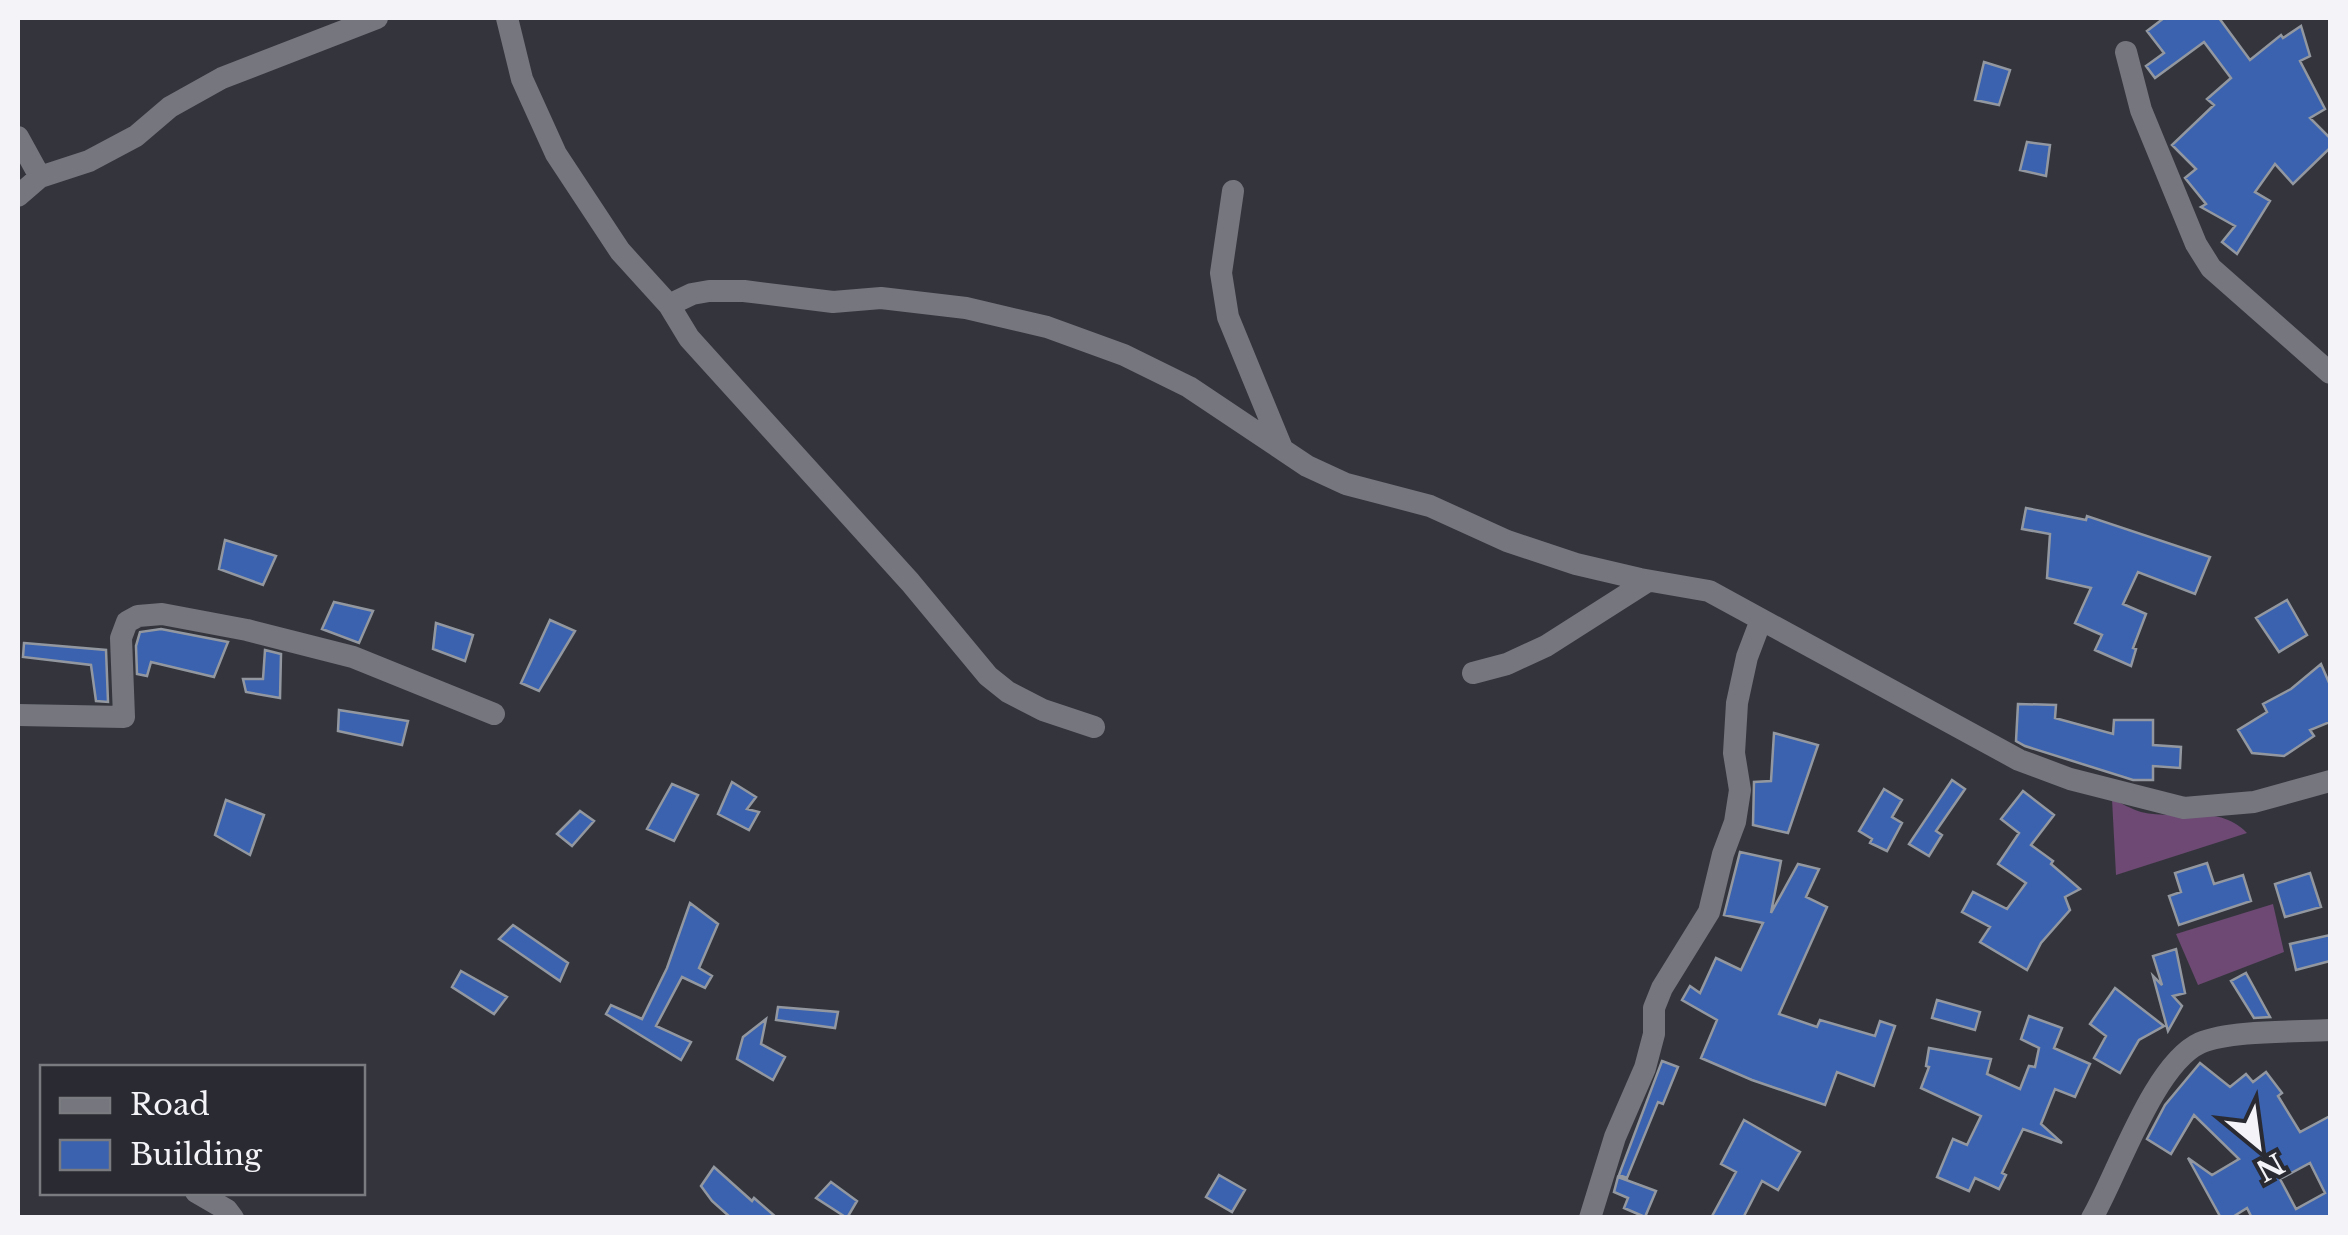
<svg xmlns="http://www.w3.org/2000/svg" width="2348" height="1235" viewBox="0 0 2348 1235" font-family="'Libre Baskerville',serif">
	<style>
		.green { fill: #6d4973 }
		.building { fill: #3a62ae; stroke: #9398a0; stroke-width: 2.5; fill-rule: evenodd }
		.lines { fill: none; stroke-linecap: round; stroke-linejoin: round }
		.minor { stroke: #75767e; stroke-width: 22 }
	</style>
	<rect width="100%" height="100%" fill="#34353c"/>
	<!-- green -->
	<path class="green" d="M2112 799C2121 803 2131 809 2141 812 2178 821 2218 803 2247 833L2116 875Z
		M2273 904 2284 952 2198 985 2176 934Z"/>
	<!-- building -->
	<path class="building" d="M2164 18H2219L2250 60 2281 35 2283 38 2301 26 2310 56 2300 61 2325 109 2310 118 2330 138V148L2293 184 2275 164 2255 192 2270 201 2237 254 2222 242 2235 226 2201 207 2206 204 2185 178 2196 169 2172 145 2214 105 2207 99 2231 78 2204 42 2155 78 2146 66 2164 53 2147 31Z
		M1984 62 2010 70 1999 105 1975 100Z
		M2027 142 2050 145 2046 176 2020 170Z
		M2026 508 2086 520 2087 516 2210 557 2195 594 2138 572 2123 604 2146 614 2133 648 2136 649 2131 666 2095 650 2102 635 2075 623 2091 588 2047 578 2050 534 2022 529Z
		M225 540 276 556 263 585 219 569Z
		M2287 600 2307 635 2279 652 2256 618Z
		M334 602 373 611 359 643 322 629Z
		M550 620 575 631 539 691 521 683Z
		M436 623 473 635 465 661 433 649Z
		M161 629 228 642 214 677 151 662 147 676 137 674 136 646 140 632Z
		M24 643 106 650 108 702 96 701 91 665 23 657Z
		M265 650 281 654 280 698 246 692 243 679H263Z
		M2321 664 2330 685V722L2310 730 2314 736 2284 756 2252 753 2238 730 2267 712 2263 704 2291 689Z
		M2018 704 2056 705 2055 718 2113 734 2114 720H2153V745L2181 747 2180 768 2153 766V780H2133L2025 746 2016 741Z
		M339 710 408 721 402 745 338 731Z
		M1774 733 1818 745 1788 833 1753 825 1754 782 1771 781Z
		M1952 780 1965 789 1936 831 1942 835 1929 856 1909 844Z
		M732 782 756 797 747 809 759 812 749 830 718 814Z
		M672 784 698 795 674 841 647 829Z
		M1884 789 1902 800 1892 817 1902 823 1887 851 1870 843 1872 839 1859 831Z
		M2023 791 2054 815 2031 845 2053 861 2051 864 2080 889 2065 897 2070 910 2041 943 2027 970 1980 942 1990 927 1962 912 1973 892 2007 909 2026 883 1998 864 2019 833 2001 819Z
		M226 800 264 815 250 855 215 835Z
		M580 811 594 821 572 846 557 834Z
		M1740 852 1781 861 1771 913 1798 864 1819 869 1806 897 1827 907 1779 1014 1817 1027 1820 1020 1875 1036 1880 1021 1895 1026 1874 1086 1837 1072 1825 1105 1752 1080 1701 1058 1717 1020 1682 1000 1690 986 1700 993 1716 958 1741 970 1763 923 1724 915Z
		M2207 863 2214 884 2243 875 2251 901 2179 925 2169 896 2181 892 2175 873Z
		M2310 873 2321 907 2285 917 2275 884Z
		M690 903 718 924 699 968 712 976 705 988 682 977 656 1026 691 1042 681 1060 606 1014 611 1005 642 1019 667 968Z
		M513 925 568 963 560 981 499 939Z
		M2330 935V961L2296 970 2290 944Z
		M2176 949 2185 993 2173 996 2182 1006 2168 1031 2153 976 2162 985 2153 956Z
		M461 971 507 997 494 1014 452 987Z
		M2246 973 2270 1017 2254 1018 2231 981Z
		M2115 988 2164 1026 2139 1040 2120 1073 2094 1058 2106 1036 2090 1024Z
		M1937 1000 1980 1012 1975 1030 1932 1018Z
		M778 1007 838 1012 835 1028 776 1020Z
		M2029 1016 2062 1028 2054 1048 2090 1064 2075 1097 2055 1089 2041 1124 2062 1143 2023 1129 2002 1173 2006 1175 1999 1189 1975 1178 1969 1191 1937 1177 1953 1139 1967 1145 1981 1116 1921 1088 1929 1067 1926 1066 1929 1048 1991 1059 1987 1074 2020 1089 2029 1066 2035 1067 2039 1048 2021 1039Z
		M766 1019 761 1044 785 1057 773 1080 737 1059 743 1037Z
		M1662 1061 1678 1067 1663 1104 1658 1102 1627 1178 1619 1175Z
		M2200 1063 2230 1087 2246 1074 2253 1082 2266 1072 2282 1093 2278 1096 2300 1132 2330 1116V1218H2252L2247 1208 2231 1218H2221L2188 1158 2212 1175 2239 1159 2194 1115 2171 1154 2147 1139 2165 1105ZM2310 1163 2325 1193 2296 1209 2280 1179Z
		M1744 1120 1800 1152 1778 1190 1762 1181 1743 1218H1711L1736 1172 1721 1164Z
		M714 1167 752 1201 754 1198 777 1218H731L712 1201 701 1186Z
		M1219 1175 1245 1190 1232 1212 1206 1197Z
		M1618 1177 1656 1191 1645 1217 1624 1208 1628 1198 1614 1192Z
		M831 1182 857 1201 847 1218 816 1198Z"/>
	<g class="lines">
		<!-- minor -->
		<path class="minor" d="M507 18 522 79 556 154 620 251 669 305 689 338 910 582 988 676 1008 692 1043 710 1094 727
			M2126 52 2141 110 2196 244 2211 268 2330 373
			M18 137 40 177
			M1233 191 1221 273 1228 317 1281 446
			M18 196 40 177 89 161 136 136 170 107 222 78 377 18
			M669 305 692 294 709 291H744L833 302 881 298 966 308 1047 327 1124 355 1189 387 1307 466 1346 484 1430 506 1507 541 1576 564 1640 579 1709 591 2019 760 2070 779 2184 808 2254 802 2330 781
			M1473 673 1507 664 1546 646 1648 581
			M18 715 124 717 121 638 127 622 138 616 162 614 247 630 353 657 494 714
			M196 1192 227 1210 233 1218
			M1590 1218 1615 1137 1645 1068 1654 1034V1008L1662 988 1709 912 1723 854 1735 822 1740 790 1734 753 1737 703 1747 657 1761 620
			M2092 1218C2118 1173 2154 1064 2200 1043 2230 1030 2296 1032 2330 1030"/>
	</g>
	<!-- border -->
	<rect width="2348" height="1235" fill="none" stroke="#f3f3f8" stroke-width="40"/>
	<!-- legend -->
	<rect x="40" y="1065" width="325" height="130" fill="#2a2b32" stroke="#7a7b81" stroke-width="2.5"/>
	<rect x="60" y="1098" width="50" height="15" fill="#75767e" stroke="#7a7b81" stroke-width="2.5"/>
	<text x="130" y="1115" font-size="30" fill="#f3f3f8">Road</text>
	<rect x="60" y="1140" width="50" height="30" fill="#3a62ae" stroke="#7a7b81" stroke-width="2.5"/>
	<text x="130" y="1165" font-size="30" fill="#f3f3f8">Building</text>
	<!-- north arrow -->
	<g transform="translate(2258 1145) rotate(151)" stroke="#2a2b32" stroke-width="8" paint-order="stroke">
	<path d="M0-8L18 38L0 25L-18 38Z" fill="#f3f3f8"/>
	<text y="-15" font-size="28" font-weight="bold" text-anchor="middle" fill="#f3f3f8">N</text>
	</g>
</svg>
